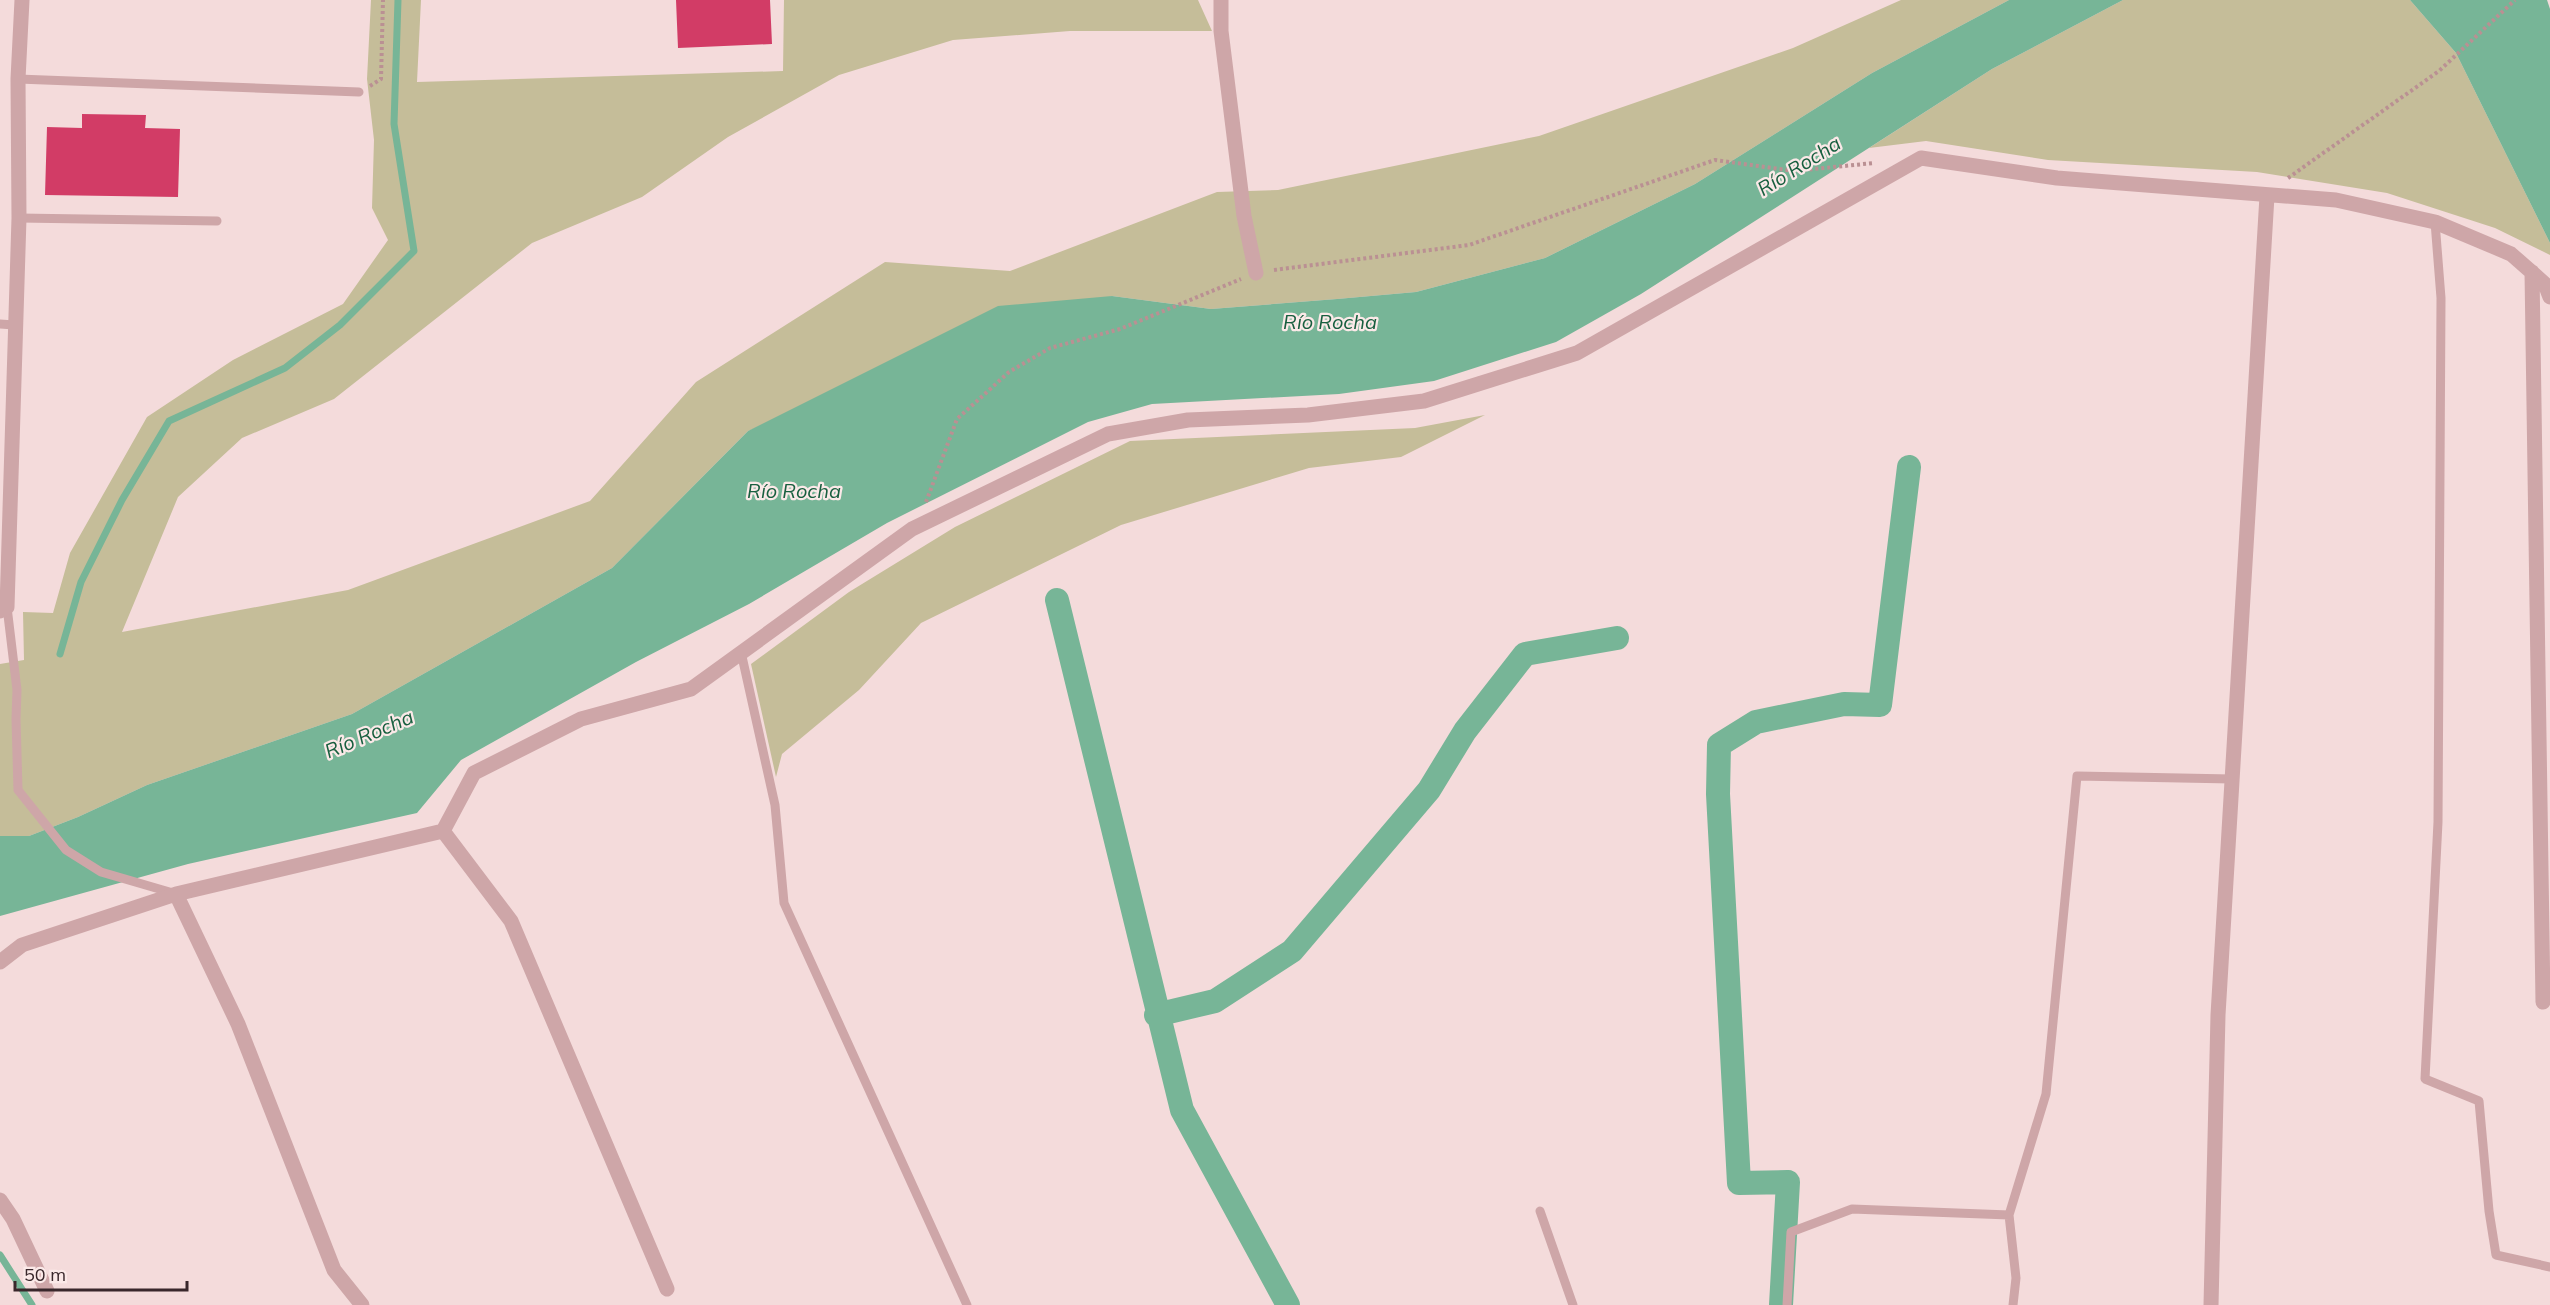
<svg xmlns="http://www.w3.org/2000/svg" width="2550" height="1305" viewBox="0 0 2550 1305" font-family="Mulish,sans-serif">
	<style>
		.green { fill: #c5bd99 }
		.water { fill: #77b597 }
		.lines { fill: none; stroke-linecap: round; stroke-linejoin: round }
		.stream { stroke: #77b597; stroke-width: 7 }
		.canal { stroke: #77b597; stroke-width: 24 }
		.building { fill: #d23c66 }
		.path { stroke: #ba9093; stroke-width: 4; stroke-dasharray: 3 3; stroke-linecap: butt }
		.service { stroke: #cea6a8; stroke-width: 9 }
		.minor { stroke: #cea6a8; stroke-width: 15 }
		.labels { text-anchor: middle; stroke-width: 4.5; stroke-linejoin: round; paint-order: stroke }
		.water-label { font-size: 20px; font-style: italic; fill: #185f3f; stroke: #fbe9e8 }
	</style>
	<rect width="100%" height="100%" fill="#f4dbdb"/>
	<!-- green -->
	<path class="green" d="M371 0H421L417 82 783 71 784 0H1198L1212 31H1070L953 40 839 75 728 137 642 197 532 243 334 399 242 438 178 497 122 632 348 590 590 501 696 382 885 262 1010 271 1217 192 1278 190 1539 136 1793 48 1901 0H2009L1872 73 1695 184 1545 258 1416 292 1337 299 1211 309 1112 296 748 431 612 568 352 714 147 785 78 817 29 836H0V664L24 660 23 612 53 613 70 553 147 417 233 360 343 304 388 240 372 208 374 140 367 79Z
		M2123 0H2410L2456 53 2550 243V255L2495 228 2387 193 2257 172 2048 160 1926 141 1869 148 1992 69Z
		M1485 415 1401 457 1309 468 1121 525 921 623 859 690 782 754 776 777 751 664 849 592 955 527 1130 441 1415 428Z"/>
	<!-- water -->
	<path class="water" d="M2009 0H2123L1992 69 1641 294 1556 342 1434 381 1339 394 1152 404 1088 422 887 523 749 604 636 662 461 760 417 813 188 864 0 916V836H29L78 817 147 785 352 714 612 568 748 431 998 306 1112 296 1211 309 1337 299 1416 292 1545 258 1695 184 1872 73Z
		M2410 0H2547L2550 9V243L2456 53Z"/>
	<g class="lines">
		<!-- stream -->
		<path class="stream" d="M60 654 81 582 122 500 169 421 285 368 340 325 414 251 394 124 398 0
			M0 1255 32 1305"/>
		<!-- canal -->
		<path class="canal" d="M1057 600 1182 1110 1288 1305
			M1156 1015 1215 1001 1292 951 1429 790 1465 731 1525 654 1617 638
			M1781 1305 1788 1182 1739 1183 1718 794 1719 745 1756 722 1844 704 1880 705 1909 467"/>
	</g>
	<!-- building -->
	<path class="building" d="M676 0H770L772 44 678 48Z
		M82 114 146 115 145 128 180 129 178 197 45 195 47 127 82 128Z"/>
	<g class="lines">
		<!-- path -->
		<path class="path" d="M370 86 381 79 383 0
			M2288 178 2439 71 2515 0
			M1274 270 1469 245 1715 160 1794 171 1874 163
			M926 502 957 419 1009 372 1050 348 1120 329 1241 279"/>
		<!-- service -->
		<path class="service" d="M18 79 359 92
			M19 218 217 221
			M2435 222 2441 298 2438 822 2425 1079 2479 1101 2489 1211 2496 1255 2550 1267
			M0 324 14 325
			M7 607 17 690 16 719 18 790 66 850 101 872 173 893
			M741 652 775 805 784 903 967 1305
			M1540 1211 1573 1305
			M1787 1305 1791 1232 1852 1209 2009 1215
			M2013 1305 2016 1278 2009 1215 2046 1094 2077 776 2232 779"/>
		<!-- minor -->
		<path class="minor" d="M1221 0V31L1244 216 1256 273
			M2532 272 2543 1002
			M0 611 7 607 19 218 18 79 22 0
			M443 831 511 921 667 1289
			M176 894 238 1024 334 1270 362 1305
			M0 962 22 945 176 894 443 831 474 773 581 719 691 689 912 529 1108 434 1188 420 1308 415 1424 401 1577 353 1921 158 2057 178 2336 200 2435 222 2511 254 2545 284 2550 297
			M0 1200 13 1219 47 1291
			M2211 1305 2218 1015 2267 196"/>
	</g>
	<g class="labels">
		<!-- water labels -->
		<g class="water-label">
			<text transform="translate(1799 166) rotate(-32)" y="7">Río Rocha</text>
			<text x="1330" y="329">Río Rocha</text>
			<text x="794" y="498">Río Rocha</text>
			<text transform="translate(369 734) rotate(-23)" y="7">Río Rocha</text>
		</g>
	</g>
	<!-- scale -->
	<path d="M15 1281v9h172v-9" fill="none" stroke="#39272b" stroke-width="3"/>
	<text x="24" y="1281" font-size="18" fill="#39272b" stroke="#fbe9e8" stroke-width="4.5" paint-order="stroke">50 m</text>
</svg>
